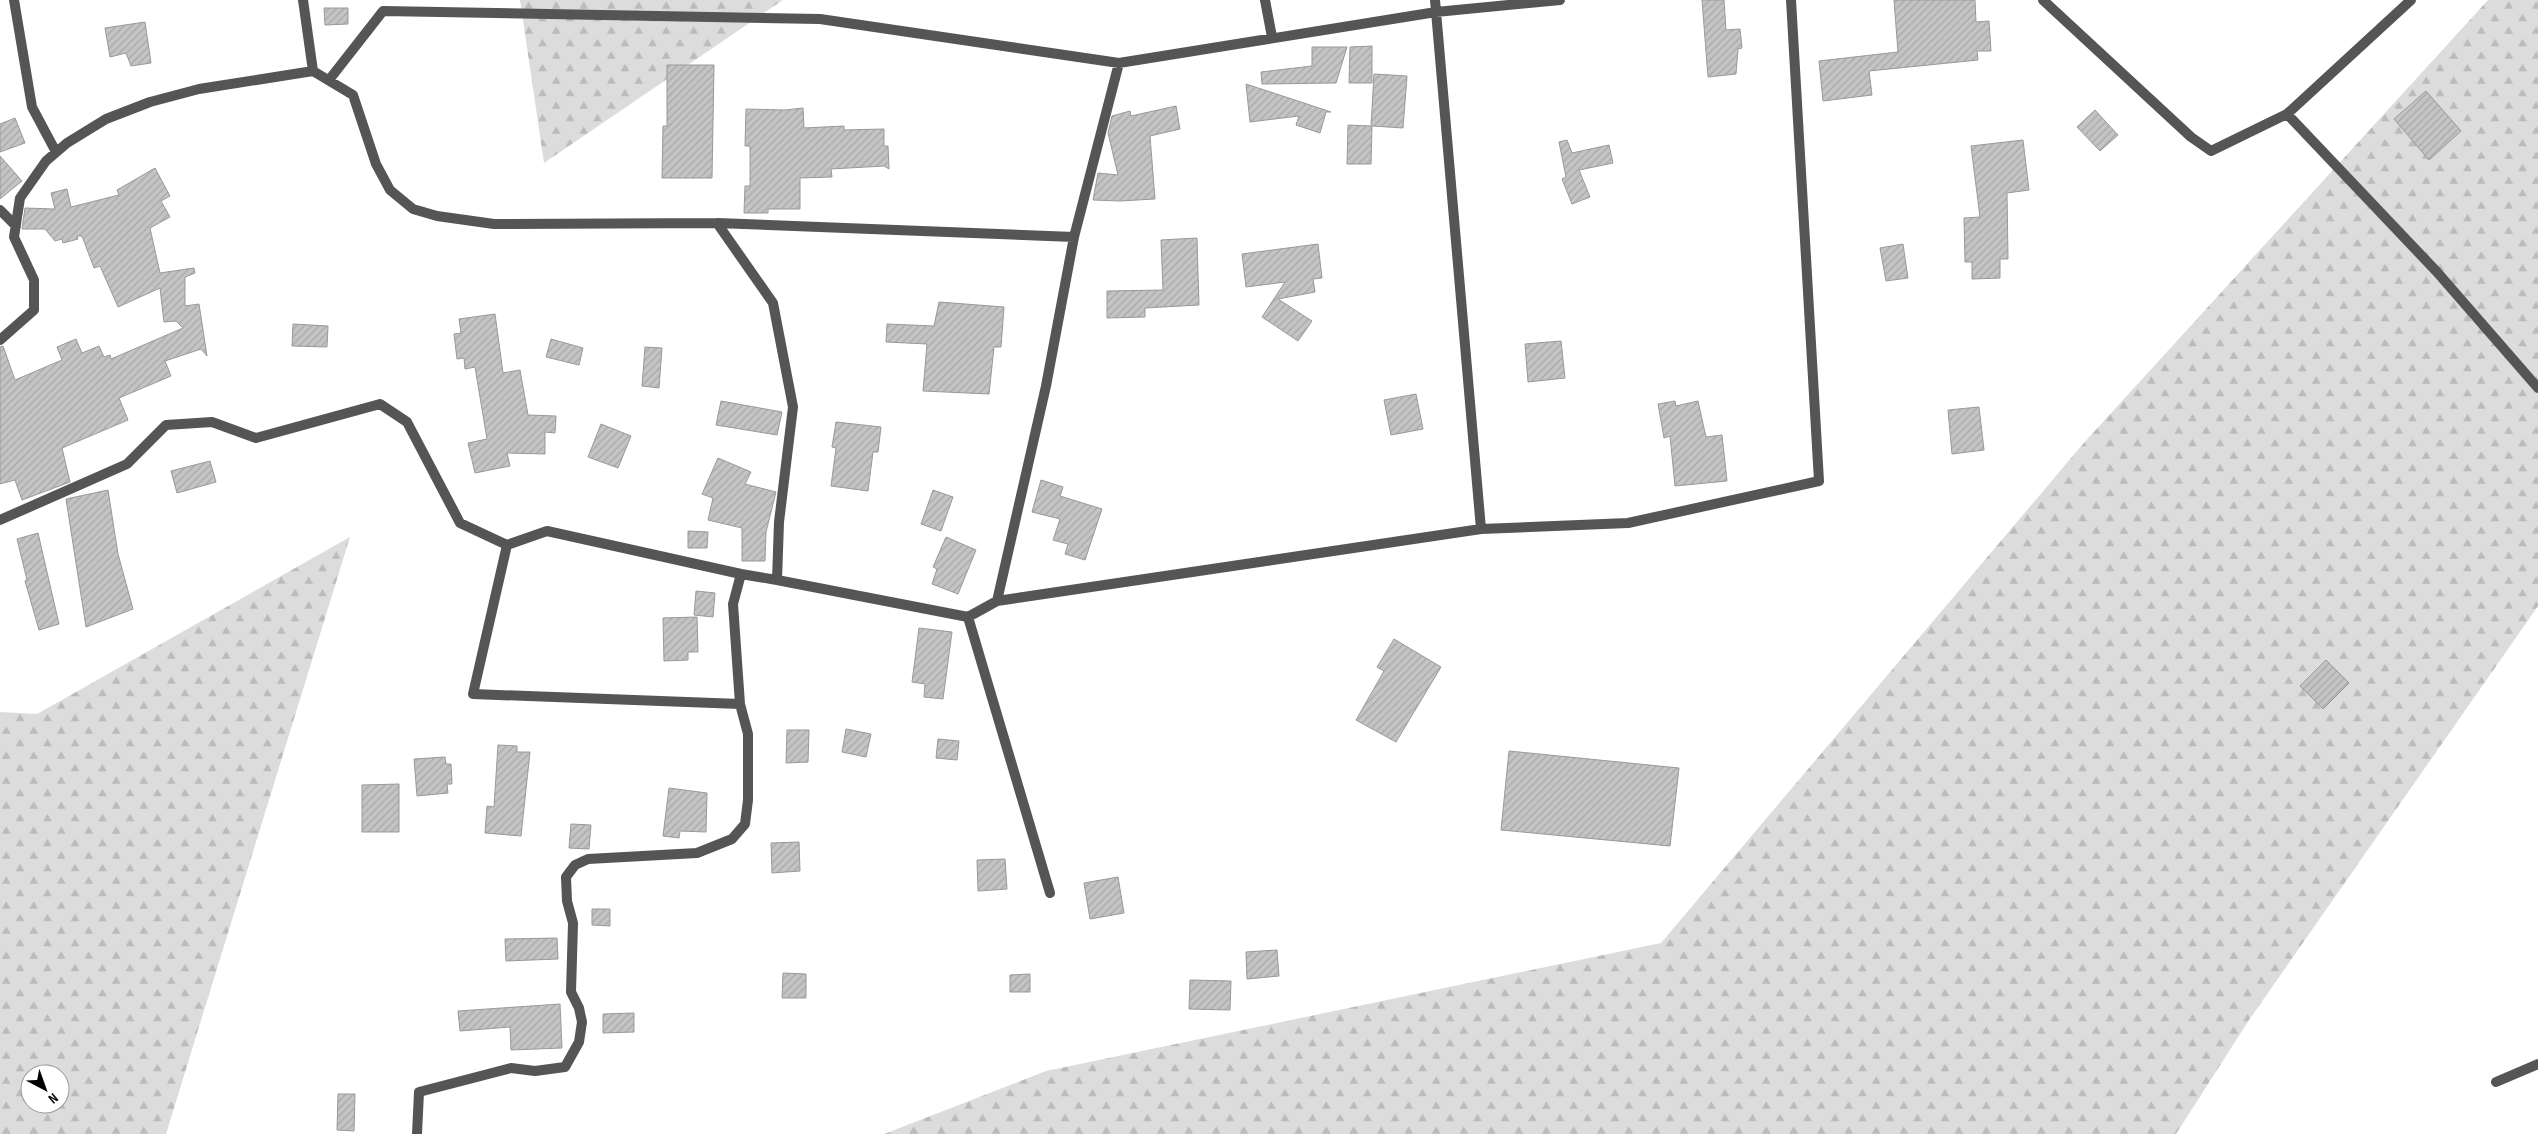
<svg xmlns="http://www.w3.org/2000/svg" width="2538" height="1134" viewBox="0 0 2538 1134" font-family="'Sofia Sans Condensed',sans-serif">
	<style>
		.forest { fill: url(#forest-firs); fill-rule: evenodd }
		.building { fill: url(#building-hatch); stroke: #999 }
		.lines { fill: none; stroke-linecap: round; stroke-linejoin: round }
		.minor { stroke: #555; stroke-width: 10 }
	</style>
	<defs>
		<pattern id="forest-firs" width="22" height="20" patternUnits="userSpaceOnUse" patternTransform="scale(1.25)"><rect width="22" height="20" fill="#dcdcdc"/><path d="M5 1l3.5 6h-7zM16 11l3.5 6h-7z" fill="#bbb"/></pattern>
		<pattern id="building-hatch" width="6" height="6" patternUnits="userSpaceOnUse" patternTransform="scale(1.25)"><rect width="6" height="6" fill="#c4c4c4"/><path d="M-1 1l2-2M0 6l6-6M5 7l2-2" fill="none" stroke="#a7a7a7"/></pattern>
	</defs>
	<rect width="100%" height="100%" fill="#fff"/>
	<!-- forest -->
	<path class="forest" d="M520 0H783L544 163Z
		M2488 0H2538V606L2249 1020 2176 1134H884L1046 1071 1661 943 2082 445Z
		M350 537 166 1134H0V712L37 714ZM30 1074H60V1104H30Z"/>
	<!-- building -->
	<path class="building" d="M1702 0H1724L1726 30 1740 29 1742 48 1738 49 1736 74 1708 77Z
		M1894 0H1975L1976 22 1989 21 1991 51H1977L1978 60 1869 71 1872 95 1823 101 1819 61 1898 52Z
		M324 8H348V24L325 25Z
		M145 22 151 63 131 66 126 53 110 57 105 28Z
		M1372 46V83H1349L1350 47Z
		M1312 47H1347L1336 83 1262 84 1261 72 1312 66Z
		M667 65H714L712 178H662L663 126H667Z
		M1374 74 1407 76 1403 128 1372 126 1371 164H1347L1348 125 1371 126Z
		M1246 84 1304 103 1331 112H1326L1320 133 1296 125 1299 116 1250 122Z
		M2426 91 2461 131 2429 160 2394 119Z
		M1176 106 1180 129 1150 136 1155 199 1120 201 1093 200 1098 173 1118 175 1108 133 1112 116 1130 111 1131 116Z
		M803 108 804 128 844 126V130L884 129V146H888L889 169 884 166 831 169 832 177 800 178V209H768V213H744L745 186H750V146H745L746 109 785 110Z
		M2095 110 2118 135 2100 151 2077 127Z
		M15 118 25 143 0 152V124Z
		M1567 140 1572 153 1609 145 1613 163 1579 170 1590 197 1572 204 1562 179 1566 177 1559 142Z
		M2023 140 2029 190 2007 193 2008 259H2000V278L1972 279V262H1965L1964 218 1980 217 1971 146Z
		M0 156 22 181 0 199Z
		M155 168 170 196 161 201 170 217 150 228 160 273 194 268 195 273 185 277V306L199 304 207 356 201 349 165 361 171 376 119 398 128 420 62 448 70 482 22 500 15 480 0 484V347L3 346 15 380 62 360 57 347 76 339 82 353 99 346 104 357 110 355 111 359 183 328 176 321 164 322 160 288 118 307 100 266 94 268 82 236H77L78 239 63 243 62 239 55 241 45 229H22L25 208 55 209 51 193 67 189 71 207 119 195 117 190Z
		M1197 238 1199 305 1145 308V317L1107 318V291L1163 290 1161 240Z
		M1318 244 1322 278 1313 279 1315 292 1278 299 1312 321 1298 341 1262 317 1285 282 1246 287 1242 254Z
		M1903 244 1908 278 1886 281 1880 248Z
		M939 302 1004 307 1001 347H994L989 394 923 391 927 344 886 342 887 324 934 326Z
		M495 314 503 373 520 370 528 415 556 416 555 433 545 432V454L507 453 510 466 475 473 468 443 487 439 475 367 465 369 464 358 457 359 454 334 461 333 459 319Z
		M293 324 328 326 327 347 292 346Z
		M551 339 583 348 579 365 546 357Z
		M1561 341 1565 378 1528 382 1525 344Z
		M645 347 662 348 659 388 642 386Z
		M1416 394 1423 429 1391 435 1384 400Z
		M721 401 782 412 777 435 716 425Z
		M1675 401 1676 406 1698 401 1706 437 1722 435 1727 481 1675 486 1670 436 1664 438 1658 404Z
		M1979 407 1984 450 1952 454 1948 410Z
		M836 422 881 427 878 452H873L868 491 831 486 836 448 832 447Z
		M601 424 631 436 618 468 588 457Z
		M718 458 751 472 745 484 776 492 766 532 765 561H742V528L708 520 713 498 702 494Z
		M210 461 216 482 177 493 171 471Z
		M1041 480 1063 487 1060 496 1102 509 1085 560 1065 554 1068 544 1053 540 1060 519 1032 512Z
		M108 490 118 554 133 609 86 627 66 499Z
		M933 490 953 497 941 531 921 524Z
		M688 531 708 532 707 548H688Z
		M38 533 59 624 39 630 25 581 27 580 17 539Z
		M946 537 976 550 958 594 932 584 937 569 933 567Z
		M696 591 715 593 713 617 694 615Z
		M697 617 698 652H688V660L664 661 663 618Z
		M919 628 952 632 943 699 924 697 925 684 912 682Z
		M1394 639 1441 667 1396 742 1356 720 1384 671 1377 667Z
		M2326 660 2349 683 2323 709 2300 686Z
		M846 729 871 734 866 757 842 752Z
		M787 730H809L808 762 786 763Z
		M938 739 959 741 957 760 936 758Z
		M498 745 517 746V752H530L521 836 485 833 487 806 494 807Z
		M1509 751 1679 768 1670 846 1501 830Z
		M445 757 446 764H451L452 784H447L448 793 417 796 414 759Z
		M399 784V832H362V785Z
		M669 788 707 793 706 832 680 831 679 838 663 836Z
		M571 824 591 825 589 849 569 848Z
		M799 842 800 871 772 873 771 843Z
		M1005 859 1007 889 978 891 977 860Z
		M1118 877 1124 913 1090 919 1084 883Z
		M592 909H610V926L592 925Z
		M557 938 558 959 506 961 505 939Z
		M1277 950 1279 976 1247 979 1246 952Z
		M783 973 806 974V998H782Z
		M1030 974V992H1010V975Z
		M1190 980 1231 981 1230 1010 1189 1009Z
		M560 1004 562 1048 511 1050 510 1027 460 1031 458 1011Z
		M634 1013V1032L603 1033V1014Z
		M338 1094H355L354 1131 337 1130Z"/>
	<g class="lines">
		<!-- minor -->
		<path class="minor" d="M14 0 32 107 56 152
			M303 0 313 71
			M1265 0 1272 37
			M1435 0 1481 529
			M2043 0 2191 137 2211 151 2287 114 2411 0
			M329 80 383 11 820 19 1119 63 1436 12 1560 0
			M2287 114 2437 272 2538 388
			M0 210 16 226
			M717 223 1074 237 1119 63
			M0 340 34 310V280L14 237 20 198 46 161 67 143 106 119 150 102 199 89 313 71 353 95 376 164 390 190 413 209 437 216 494 224 717 223 773 303 793 407 779 522 777 580 741 574 733 604 740 704 748 734V800L745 824 732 839 697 853 588 859 575 865 566 877 567 901 573 923 571 992 579 1008 582 1022 579 1042 565 1067 535 1071 511 1068 419 1092 417 1134
			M0 520 127 464 166 425 212 422 256 438 380 404 407 422 460 523 507 545 547 531 741 574
			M507 545 473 694 740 704
			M777 580 968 617 997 601 1046 386 1074 237
			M997 601 1481 529 1628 523 1819 481 1791 0
			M968 617 1050 893
			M2496 1082 2538 1064"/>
	</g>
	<!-- north arrow -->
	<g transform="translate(45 1089) rotate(139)"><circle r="24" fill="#ffffff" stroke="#999999"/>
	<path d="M0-4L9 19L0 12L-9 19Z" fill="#000000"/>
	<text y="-8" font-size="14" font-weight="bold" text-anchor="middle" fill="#000000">N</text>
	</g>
</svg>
